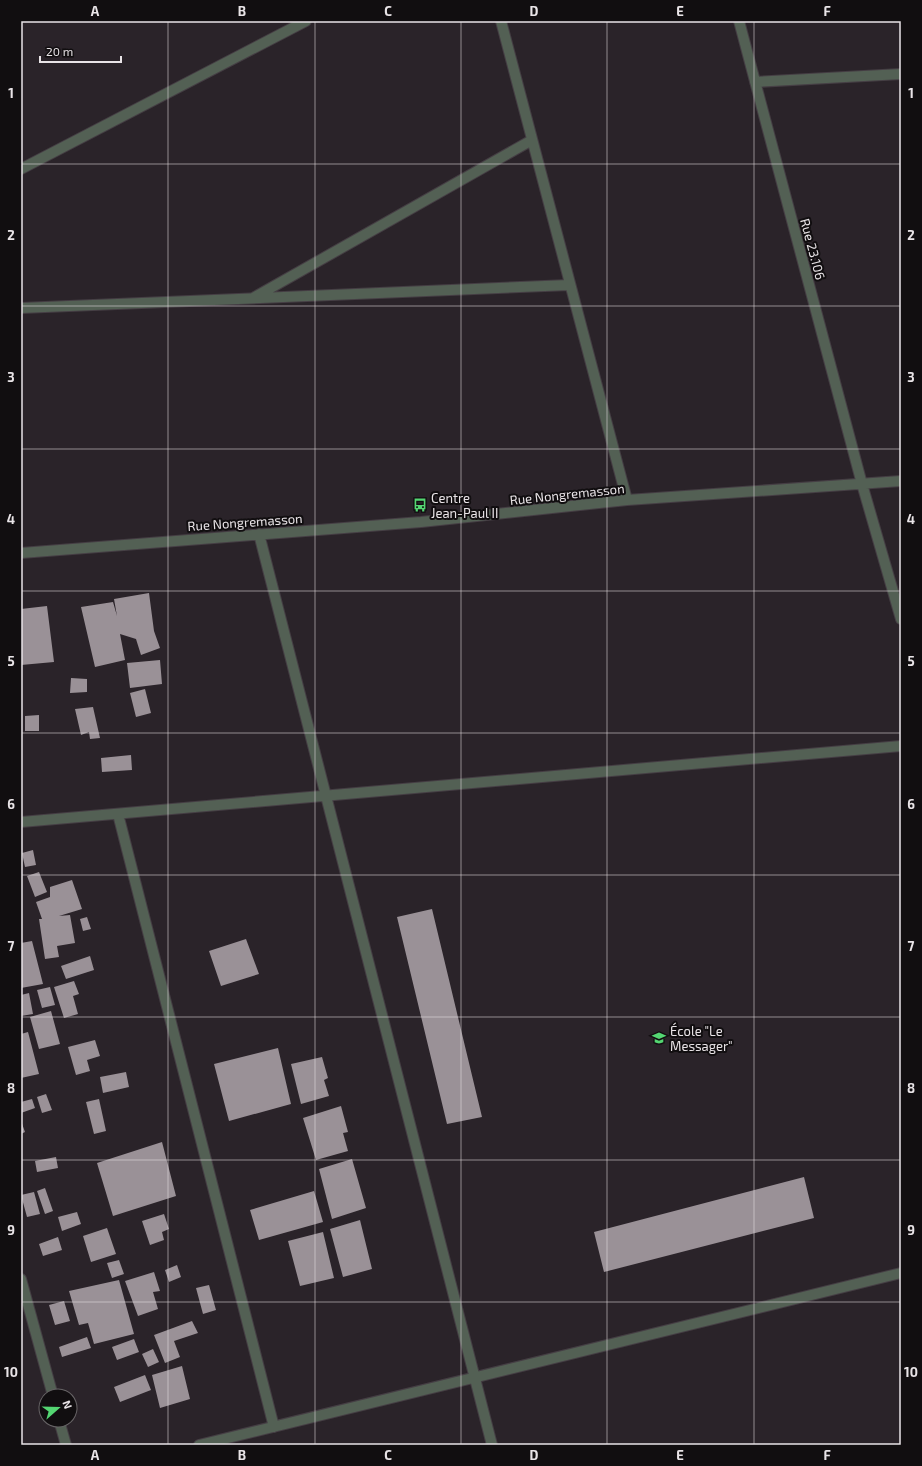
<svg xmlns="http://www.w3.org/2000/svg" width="922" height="1466" viewBox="0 0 922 1466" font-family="'Exo 2',sans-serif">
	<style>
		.building { fill: #9a9197 }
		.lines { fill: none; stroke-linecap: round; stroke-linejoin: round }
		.minor-casing { stroke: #453e44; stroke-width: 12 }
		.minor { stroke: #536054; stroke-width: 10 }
		.grid { fill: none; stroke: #e9e4e7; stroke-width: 1; stroke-opacity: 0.55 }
		.labels { text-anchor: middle; stroke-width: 4; stroke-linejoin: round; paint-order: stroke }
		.street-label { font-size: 13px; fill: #e9e4e7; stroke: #110e10 }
		.poi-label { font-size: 13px; fill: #e9e4e7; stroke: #110e10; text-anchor: start }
		.neatline { fill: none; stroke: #e9e4e7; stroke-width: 1.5 }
		.grid-label { font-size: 13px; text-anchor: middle; font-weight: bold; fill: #e9e4e7 }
	</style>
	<rect width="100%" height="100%" fill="#2a2329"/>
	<!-- building -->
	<path class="building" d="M149 593 154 631 160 648 141 655 136 639 120 634 125 660 95 667 81 607 113 602 117 616 114 599Z
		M47 606 54 662 21 665V609Z
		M160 660 162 684 130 688 127 663Z
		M71 678 87 679V692L70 693Z
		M145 689 151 713 136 717 130 693Z
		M93 707 100 738 90 739 89 732 81 735 75 709Z
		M39 715V731H25V716Z
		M131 755 132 770 102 772 101 758Z
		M33 850 36 865 25 867 22 853Z
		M39 872 47 892 35 897 27 876Z
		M72 880 82 909 59 916 70 915 75 943 57 946 59 957 45 959 39 919H42L36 902 50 897V887Z
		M432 909 482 1117 447 1124 397 917Z
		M87 917 91 929 83 931 80 919Z
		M246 939 259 974 221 986 209 951Z
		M32 941 43 984 21 988V943Z
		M90 956 94 970 66 979 61 966Z
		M74 981 79 994 73 996 78 1014 64 1018 54 987Z
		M50 987 55 1005 42 1008 37 990Z
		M29 993 33 1014 21 1016V995Z
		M51 1011 60 1044 39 1049 30 1017Z
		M28 1032 39 1074 21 1078V1034Z
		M95 1040 100 1056 87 1060 90 1071 76 1075 68 1047Z
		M278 1048 291 1104 229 1121 214 1064Z
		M322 1057 328 1078 324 1080 329 1096 301 1104 291 1064Z
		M126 1072 129 1087 103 1093 100 1077Z
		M46 1094 52 1110 42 1113 37 1097Z
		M32 1099 35 1108 21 1113V1102Z
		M99 1099 106 1131 94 1134 86 1102Z
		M341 1106 348 1132 343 1133 348 1151 316 1160 303 1118Z
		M21 1121 25 1132 21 1134Z
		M162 1142 176 1196 113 1216 97 1163Z
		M56 1157 58 1168 37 1172 35 1161Z
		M352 1159 366 1208 332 1219 319 1169Z
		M804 1177 814 1218 604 1272 594 1232Z
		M45 1188 53 1211 45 1214 37 1191Z
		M314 1191 323 1222 259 1240 250 1210Z
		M34 1192 40 1214 27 1217 21 1195Z
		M77 1212 81 1224 62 1231 58 1217Z
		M164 1214 169 1229 162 1232 164 1240 150 1245 142 1221Z
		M360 1220 372 1269 343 1277 330 1229Z
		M107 1228 116 1254 91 1262 83 1236Z
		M323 1232 334 1278 300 1286 288 1241Z
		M58 1237 62 1250 43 1256 39 1244Z
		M119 1260 124 1274 112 1278 107 1263Z
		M177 1265 181 1277 169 1282 165 1270Z
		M154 1272 160 1291 153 1292 158 1309 138 1316 125 1281Z
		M119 1280 134 1334 94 1344 88 1323 79 1325 69 1291Z
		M209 1285 216 1310 203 1314 196 1288Z
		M64 1301 70 1321 55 1325 49 1305Z
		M192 1321 198 1333 174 1341 180 1357 165 1363 154 1335Z
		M87 1337 91 1348 62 1357 59 1347Z
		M134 1339 139 1352 117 1360 112 1347Z
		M153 1349 159 1362 148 1367 142 1354Z
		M182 1366 190 1399 160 1408 152 1375Z
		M145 1375 151 1390 120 1402 114 1387Z"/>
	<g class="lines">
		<!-- minor casing -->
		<g class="minor-casing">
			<path id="minor" d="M501 21 627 500
				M739 21 862 484 901 619
				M755 82 901 74
				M21 169 306 21
				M253 298 532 140
				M21 308 569 285
				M259 534 492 1445
				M21 553 421 522 627 500 901 481
				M118 814 274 1427
				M21 822 901 746
				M21 1279 53 1396
				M59 1420 66 1445
				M199 1445 901 1273"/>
		</g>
		<!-- minor -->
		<use href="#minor" class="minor"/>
	</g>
	<!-- grid -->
	<path class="grid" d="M168 21V1445M315 21V1445M461 21V1445M607 21V1445M754 21V1445M21 164H901M21 306H901M21 449H901M21 591H901M21 733H901M21 875H901M21 1017H901M21 1160H901M21 1302H901"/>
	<!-- icons -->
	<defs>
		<g id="bus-bare" transform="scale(1.08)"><path d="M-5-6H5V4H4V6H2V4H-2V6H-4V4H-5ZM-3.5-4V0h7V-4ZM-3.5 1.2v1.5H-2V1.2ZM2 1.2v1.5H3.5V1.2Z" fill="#54d672" stroke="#110e10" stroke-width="2.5" paint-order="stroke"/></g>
		<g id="school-bare" transform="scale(1.08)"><path d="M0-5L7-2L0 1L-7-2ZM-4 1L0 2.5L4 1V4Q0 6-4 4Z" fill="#54d672" stroke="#110e10" stroke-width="2.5" paint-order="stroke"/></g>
	</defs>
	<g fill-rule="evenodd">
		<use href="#bus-bare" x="420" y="505"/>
		<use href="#school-bare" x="659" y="1038"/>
	</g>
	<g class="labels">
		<!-- street labels -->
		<g class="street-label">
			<text transform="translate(813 249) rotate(75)" y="5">Rue 23.106</text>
			<text transform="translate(567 494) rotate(-6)" y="5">Rue Nongremasson</text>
			<text transform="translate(245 522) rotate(-4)" y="5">Rue Nongremasson</text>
		</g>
		<!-- poi labels -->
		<g class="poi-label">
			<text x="431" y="503">Centre<tspan x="431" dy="15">Jean-Paul II</tspan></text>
			<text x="670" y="1036">École "Le<tspan x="670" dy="15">Messager"</tspan></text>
		</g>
	</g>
	<!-- border -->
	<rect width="922" height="1466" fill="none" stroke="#110e10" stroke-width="44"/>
	<!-- north arrow -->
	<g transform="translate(58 1408) rotate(70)"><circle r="19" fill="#110e10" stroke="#676466"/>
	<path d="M0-3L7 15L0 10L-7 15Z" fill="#54d672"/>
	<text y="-6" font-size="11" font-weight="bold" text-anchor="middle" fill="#e9e4e7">N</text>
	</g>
	<!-- scale -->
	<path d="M40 56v6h81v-6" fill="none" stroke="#e9e4e7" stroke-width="2"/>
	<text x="46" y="56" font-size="12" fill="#e9e4e7" stroke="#110e10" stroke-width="3" paint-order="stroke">20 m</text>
	<rect x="22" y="22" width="878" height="1422" class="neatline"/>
	<g class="grid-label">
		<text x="95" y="16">A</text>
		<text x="242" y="16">B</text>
		<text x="388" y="16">C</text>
		<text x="534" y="16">D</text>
		<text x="680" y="16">E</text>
		<text x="827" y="16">F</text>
		<text x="11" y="98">1</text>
		<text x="911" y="98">1</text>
		<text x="11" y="240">2</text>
		<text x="911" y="240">2</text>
		<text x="11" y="382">3</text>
		<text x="911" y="382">3</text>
		<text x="11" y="524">4</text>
		<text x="911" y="524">4</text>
		<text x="11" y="666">5</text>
		<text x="911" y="666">5</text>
		<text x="11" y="809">6</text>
		<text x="911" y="809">6</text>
		<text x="11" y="951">7</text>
		<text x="911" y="951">7</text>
		<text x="11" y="1093">8</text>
		<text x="911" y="1093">8</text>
		<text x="11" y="1235">9</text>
		<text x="911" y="1235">9</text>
		<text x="11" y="1377">10</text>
		<text x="911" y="1377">10</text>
		<text x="95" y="1460">A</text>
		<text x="242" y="1460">B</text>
		<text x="388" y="1460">C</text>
		<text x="534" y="1460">D</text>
		<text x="680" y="1460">E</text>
		<text x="827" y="1460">F</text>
	</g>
</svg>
